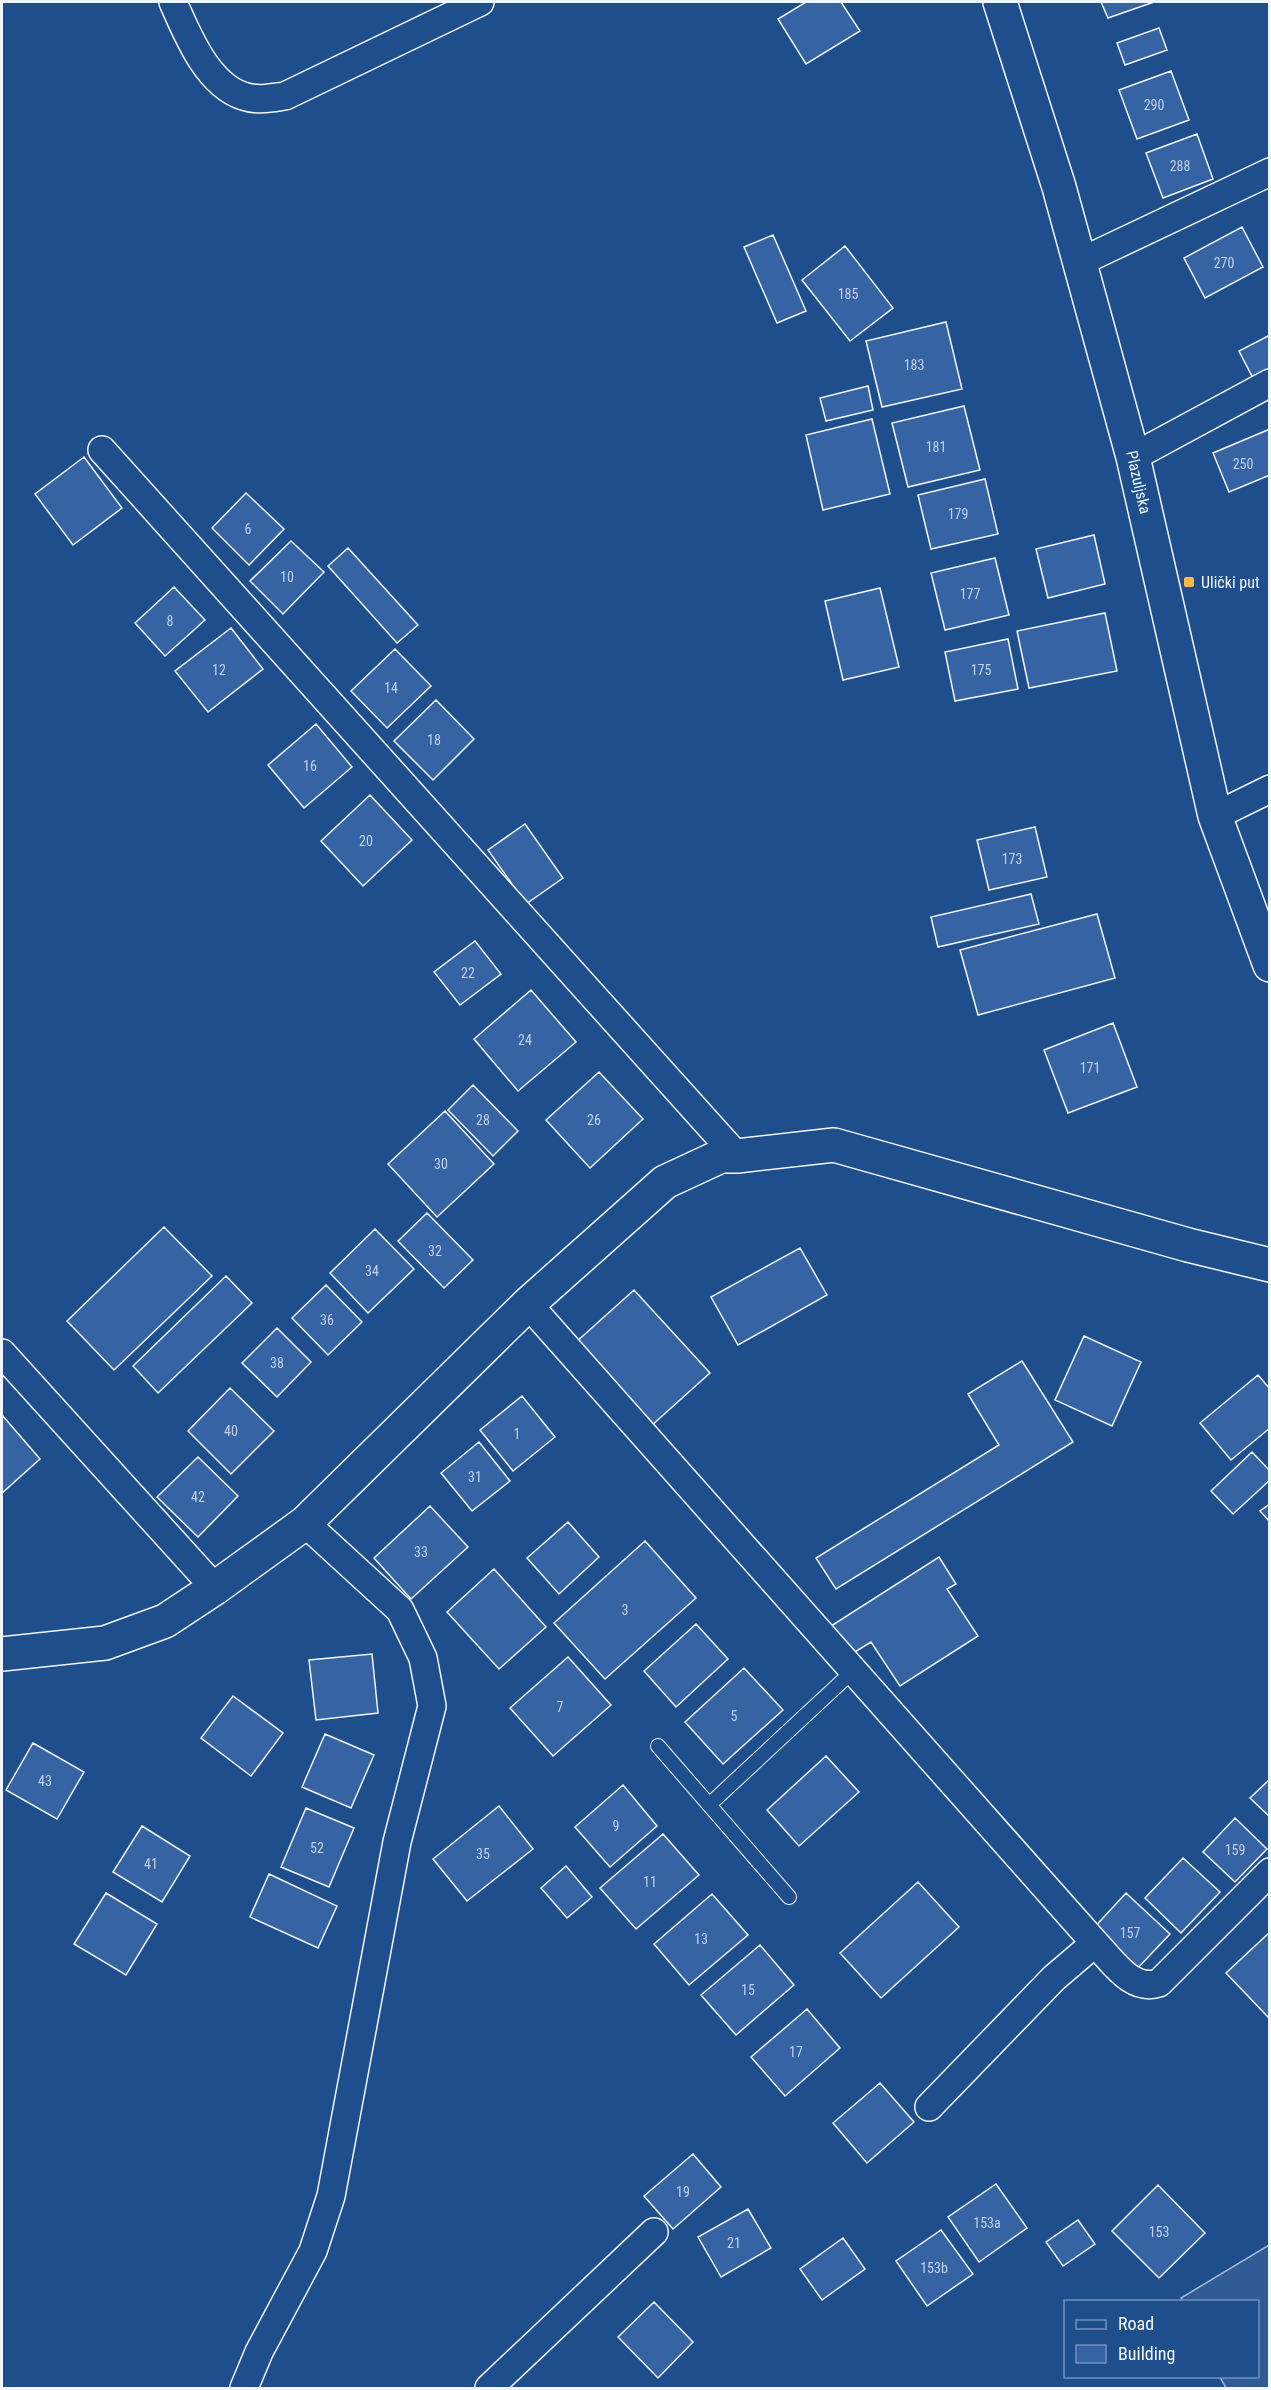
<svg xmlns="http://www.w3.org/2000/svg" width="1271" height="2390" viewBox="0 0 1271 2390" font-family="'Roboto Condensed',sans-serif">
	<style>
		.built { fill: #305b95; stroke: #a8bbd7; stroke-width: 1.5 }
		.building { fill: #3563a3; stroke: #f2f6ff; stroke-width: 1.5 }
		.lines { fill: none; stroke-linecap: round; stroke-linejoin: round }
		.lane-casing { stroke: #f2f6ff; stroke-width: 16 }
		.street-casing { stroke: #f2f6ff; stroke-width: 30 }
		.secondary-casing { stroke: #f2f6ff; stroke-width: 36 }
		.lane { stroke: #1f4e8c; stroke-width: 14 }
		.street { stroke: #1f4e8c; stroke-width: 27 }
		.secondary { stroke: #1f4e8c; stroke-width: 33 }
		.poi-dot { fill: #ffb74d; stroke: #1f4e8c; stroke-width: 2 }
		.labels { text-anchor: middle; stroke-width: 4.5; stroke-linejoin: round; paint-order: stroke }
		.number-label { font-size: 14px; fill: #c3d1e8 }
		.street-label { font-size: 16px; fill: #f2f6ff; stroke: #1f4e8c }
		.poi-label { font-size: 16px; fill: #f2f6ff; stroke: #1f4e8c; text-anchor: start }
	</style>
	<rect width="100%" height="100%" fill="#1f4e8c"/>
	<!-- built -->
	<path class="built" d="M1269 2245V2388H1226L1220 2377 1258 2376V2302H1183L1181 2298Z"/>
	<!-- building -->
	<path class="building" d="M806 2H841L860 31 806 64 778 19Z
		M1101 2H1154L1108 18Z
		M1159 28 1167 50 1125 65 1117 43Z
		M1171 71 1189 120 1137 139 1119 90Z
		M1197 134 1213 179 1163 198 1146 153Z
		M1242 227 1263 267 1205 298 1184 258Z
		M773 235 806 311 777 323 744 247Z
		M845 246 893 308 850 341 802 280Z
		M946 322 962 389 882 407 866 341Z
		M1270 335V376L1256 384 1239 351Z
		M868 386 873 410 826 421 820 398Z
		M964 406 980 470 908 487 892 423Z
		M872 419 890 494 823 510 806 435Z
		M1270 429V475L1229 492 1213 453Z
		M84 457 122 508 73 545 35 494Z
		M985 479 998 534 931 549 918 495Z
		M246 493 284 529 249 565 212 528Z
		M1094 535 1105 584 1048 598 1036 549Z
		M291 541 324 572 283 614 250 581Z
		M348 548 418 625 397 643 328 566Z
		M995 558 1009 615 945 630 931 573Z
		M174 587 205 620 165 656 135 623Z
		M880 588 899 667 843 680 825 601Z
		M1105 613 1117 671 1029 688 1017 631Z
		M231 628 263 669 208 712 175 671Z
		M1008 639 1018 689 955 701 945 652Z
		M395 649 431 686 387 728 351 691Z
		M436 700 474 739 433 780 394 741Z
		M316 724 352 767 304 808 268 765Z
		M370 795 412 840 363 886 321 841Z
		M525 824 563 878 526 904 488 850Z
		M1035 827 1047 877 989 890 977 840Z
		M1031 894 1039 924 938 947 931 917Z
		M1097 914 1115 978 978 1015 960 950Z
		M475 941 501 974 460 1005 434 972Z
		M531 990 576 1042 518 1091 474 1039Z
		M1113 1023 1137 1087 1068 1113 1044 1050Z
		M599 1072 643 1119 590 1168 546 1120Z
		M473 1085 518 1131 493 1156 448 1110Z
		M445 1111 494 1164 437 1217 388 1164Z
		M427 1213 473 1260 444 1288 398 1241Z
		M164 1227 212 1276 114 1370 67 1321Z
		M375 1229 414 1269 368 1313 330 1273Z
		M800 1248 827 1295 738 1345 711 1297Z
		M226 1276 252 1303 158 1393 133 1366Z
		M326 1285 362 1322 328 1355 292 1318Z
		M634 1290 710 1373 651 1426 575 1343Z
		M277 1328 311 1362 277 1397 242 1363Z
		M1084 1336 1141 1362 1112 1426 1055 1400Z
		M1022 1361 1073 1442 836 1589 816 1558 999 1445 968 1394Z
		M1258 1375 1270 1389V1428L1231 1460 1200 1423Z
		M230 1388 274 1431 231 1474 188 1431Z
		M522 1396 555 1437 513 1471 480 1430Z
		M2 1415 40 1459 2 1493Z
		M479 1442 510 1481 472 1511 441 1473Z
		M1252 1452 1270 1471V1480L1233 1514 1211 1491Z
		M198 1457 238 1496 198 1537 157 1497Z
		M1270 1504V1522L1260 1511Z
		M430 1506 468 1547 411 1599 374 1558Z
		M568 1522 599 1557 559 1594 527 1558Z
		M645 1541 696 1598 605 1679 554 1623Z
		M939 1557 956 1584 947 1589 978 1636 900 1686 871 1642 850 1655 831 1626Z
		M494 1569 546 1627 499 1669 447 1612Z
		M696 1624 728 1659 676 1707 644 1671Z
		M372 1654 378 1713 316 1720 309 1660Z
		M568 1657 611 1705 553 1756 510 1708Z
		M744 1668 783 1710 723 1764 685 1722Z
		M233 1696 283 1733 251 1776 201 1738Z
		M325 1734 374 1755 351 1808 302 1787Z
		M33 1743 84 1772 57 1819 6 1790Z
		M826 1756 859 1792 799 1846 767 1810Z
		M1270 1779V1817L1250 1798Z
		M623 1785 657 1826 610 1867 575 1827Z
		M499 1806 533 1849 467 1901 433 1859Z
		M306 1808 354 1828 329 1887 281 1867Z
		M1235 1818 1267 1849 1235 1882 1203 1852Z
		M142 1826 190 1856 162 1902 113 1872Z
		M663 1834 699 1875 636 1929 600 1888Z
		M1183 1858 1220 1892 1181 1933 1145 1898Z
		M566 1866 592 1897 567 1918 541 1888Z
		M269 1874 337 1906 318 1948 250 1917Z
		M918 1882 959 1927 881 1998 840 1953Z
		M106 1893 157 1924 126 1975 74 1944Z
		M1126 1893 1170 1934 1134 1972 1091 1931Z
		M712 1894 748 1935 689 1985 654 1944Z
		M1270 1932V2016L1268 2017 1226 1973Z
		M760 1945 794 1985 736 2035 701 1995Z
		M807 2009 840 2048 785 2096 751 2057Z
		M880 2083 914 2122 867 2163 833 2123Z
		M693 2154 721 2187 673 2229 644 2196Z
		M996 2184 1027 2228 979 2262 948 2217Z
		M1158 2185 1205 2233 1159 2278 1112 2231Z
		M748 2209 771 2248 721 2277 698 2237Z
		M1078 2220 1095 2244 1063 2266 1046 2242Z
		M941 2230 973 2274 927 2306 896 2261Z
		M843 2238 865 2269 822 2300 800 2269Z
		M654 2302 693 2342 658 2378 618 2337Z"/>
	<g class="lines">
		<!-- lane casing -->
		<g class="lane-casing">
			<path id="lane" d="M658 1746 789 1897
				M709 1805 853 1671"/>
		</g>
		<!-- street casing -->
		<g class="street-casing">
			<path id="street" d="M173 2C187 34 207 84 243 96 257 101 271 98 285 96L480 2
				M1080 262 1270 172
				M102 450 737 1156
				M1133 457 1270 383
				M1215 816 1270 789
				M528 1304 1095 1943
				M2 1353 215 1588
				M929 2107 1054 1978 1095 1943C1113 1961 1131 1992 1159 1983L1270 1872
				M244 2388 259 2352 313 2251 331 2196 397 1842 432 1706 423 1658 400 1610 305 1523
				M489 2388 654 2232"/>
		</g>
		<!-- secondary casing -->
		<g class="secondary-casing">
			<path id="secondary" d="M1000 2 1059 187 1133 457 1215 816 1270 965
				M2 1654 105 1643 165 1621 215 1588 305 1523 528 1304 665 1182 721 1156H737L834 1145 1188 1245 1270 1265"/>
		</g>
		<!-- lane -->
		<use href="#lane" class="lane"/>
		<!-- street -->
		<use href="#street" class="street"/>
		<!-- secondary -->
		<use href="#secondary" class="secondary"/>
	</g>
	<!-- markers -->
	<rect class="poi-dot" x="1183" y="576" width="12" height="12" rx="3"/>
	<g class="labels">
		<!-- number labels -->
		<g class="number-label">
			<text x="1154" y="110">290</text>
			<text x="1180" y="171">288</text>
			<text x="1224" y="268">270</text>
			<text x="848" y="299">185</text>
			<text x="914" y="370">183</text>
			<text x="936" y="452">181</text>
			<text x="1243" y="469">250</text>
			<text x="958" y="519">179</text>
			<text x="248" y="534">6</text>
			<text x="287" y="582">10</text>
			<text x="970" y="599">177</text>
			<text x="170" y="626">8</text>
			<text x="219" y="675">12</text>
			<text x="981" y="675">175</text>
			<text x="391" y="693">14</text>
			<text x="434" y="745">18</text>
			<text x="310" y="771">16</text>
			<text x="366" y="846">20</text>
			<text x="1012" y="864">173</text>
			<text x="468" y="978">22</text>
			<text x="525" y="1045">24</text>
			<text x="1090" y="1073">171</text>
			<text x="483" y="1125">28</text>
			<text x="594" y="1125">26</text>
			<text x="441" y="1169">30</text>
			<text x="435" y="1256">32</text>
			<text x="372" y="1276">34</text>
			<text x="327" y="1325">36</text>
			<text x="277" y="1368">38</text>
			<text x="231" y="1436">40</text>
			<text x="517" y="1439">1</text>
			<text x="475" y="1482">31</text>
			<text x="198" y="1502">42</text>
			<text x="421" y="1557">33</text>
			<text x="625" y="1615">3</text>
			<text x="560" y="1712">7</text>
			<text x="734" y="1721">5</text>
			<text x="45" y="1786">43</text>
			<text x="616" y="1831">9</text>
			<text x="317" y="1853">52</text>
			<text x="1235" y="1855">159</text>
			<text x="483" y="1859">35</text>
			<text x="151" y="1869">41</text>
			<text x="650" y="1887">11</text>
			<text x="1130" y="1938">157</text>
			<text x="701" y="1944">13</text>
			<text x="748" y="1995">15</text>
			<text x="796" y="2057">17</text>
			<text x="683" y="2197">19</text>
			<text x="987" y="2228">153a</text>
			<text x="1159" y="2237">153</text>
			<text x="734" y="2248">21</text>
			<text x="934" y="2273">153b</text>
		</g>
		<!-- street labels -->
		<g class="street-label">
			<text transform="translate(1139 482) rotate(77)" y="6">Plazuljska</text>
		</g>
		<!-- poi labels -->
		<g class="poi-label">
			<text x="1201" y="588">Ulički put</text>
		</g>
	</g>
	<!-- border -->
	<rect width="1271" height="2390" fill="none" stroke="#f2f6ff" stroke-width="6"/>
	<!-- legend -->
	<rect x="1064" y="2300" width="195" height="78" fill="#1f4e8c" stroke="#7391ba" stroke-width="1.5"/>
	<rect x="1076" y="2320" width="30" height="9" fill="#1f4e8c" stroke="#7391ba" stroke-width="1.5"/>
	<text x="1118" y="2330" font-size="18" fill="#f2f6ff">Road</text>
	<rect x="1076" y="2345" width="30" height="18" fill="#3563a3" stroke="#7391ba" stroke-width="1.5"/>
	<text x="1118" y="2360" font-size="18" fill="#f2f6ff">Building</text>
</svg>
